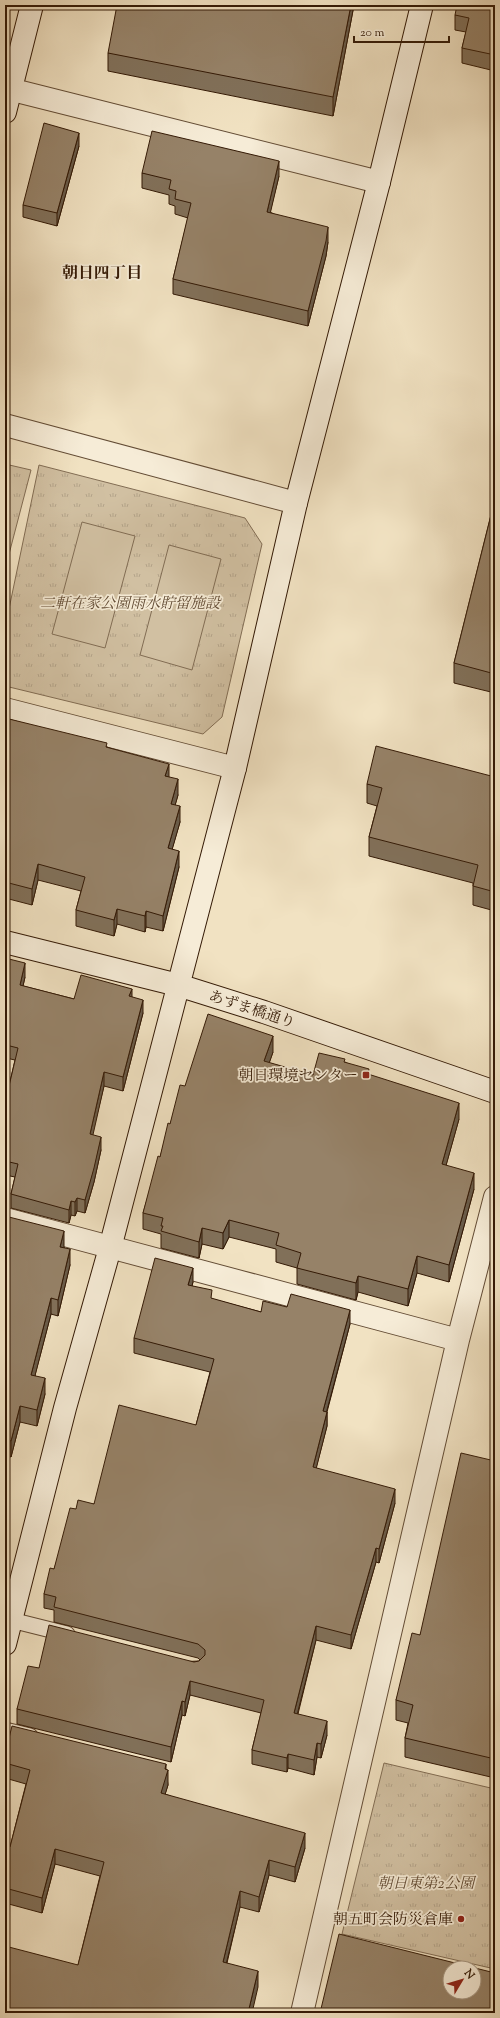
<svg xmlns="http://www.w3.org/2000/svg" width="500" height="2018" viewBox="0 0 500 2018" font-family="'Sorts Mill Goudy','Noto Serif JP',serif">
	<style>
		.grass { fill: url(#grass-tufts); stroke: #826d54 }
		.pitch { fill: #d1c0a2; stroke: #826d54 }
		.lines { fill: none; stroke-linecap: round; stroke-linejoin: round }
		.lane-casing { stroke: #634c35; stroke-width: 17 }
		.street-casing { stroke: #634c35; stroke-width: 24 }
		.secondary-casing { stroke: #341a06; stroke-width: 24 }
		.lane { stroke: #f6ecd7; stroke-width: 15 }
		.street { stroke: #f6ecd7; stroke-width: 22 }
		.secondary { stroke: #f6ecd7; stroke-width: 22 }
		.wall { fill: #817059; stroke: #341a06 }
		.shaded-wall { fill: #695b49; stroke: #341a06 }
		.building { fill: #968268; stroke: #341a06; fill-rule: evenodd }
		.poi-dot { fill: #8f2418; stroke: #f6ecd7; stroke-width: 1.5 }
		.labels { text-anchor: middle; stroke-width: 3.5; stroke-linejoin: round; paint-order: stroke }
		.park-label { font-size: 15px; font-style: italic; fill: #634c35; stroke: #f6ecd7 }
		.street-label { font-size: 15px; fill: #341a06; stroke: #f6ecd7 }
		.poi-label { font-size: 15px; fill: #341a06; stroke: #f6ecd7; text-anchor: end }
		.neighbourhood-label { font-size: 16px; font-weight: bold; fill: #341a06; stroke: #f6ecd7 }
	</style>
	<defs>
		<pattern id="grass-tufts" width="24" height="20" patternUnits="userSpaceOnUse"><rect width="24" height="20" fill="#d1c0a2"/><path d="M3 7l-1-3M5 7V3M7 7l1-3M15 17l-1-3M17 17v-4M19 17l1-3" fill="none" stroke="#b4a48a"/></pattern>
	</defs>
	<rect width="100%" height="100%" fill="#f1e2c2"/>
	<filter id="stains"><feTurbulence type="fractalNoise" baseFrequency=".005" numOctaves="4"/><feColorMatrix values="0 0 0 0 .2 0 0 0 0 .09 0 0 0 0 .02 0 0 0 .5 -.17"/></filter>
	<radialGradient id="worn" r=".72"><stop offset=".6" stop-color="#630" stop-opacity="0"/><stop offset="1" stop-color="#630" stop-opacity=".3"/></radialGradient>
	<!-- grass -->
	<path class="grass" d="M5 464 31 470 8 558 5 557Z
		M39 465 245 518 262 544 222 717 203 734 5 686V628Z
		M384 1763 495 1789V1969L342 1934Z"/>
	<!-- pitch -->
	<path class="pitch" d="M82 522 135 536 105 648 52 634Z
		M169 545 221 559 192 670 140 655Z"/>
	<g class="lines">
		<!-- lane casing -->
		<g class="lane-casing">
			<path id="lane" d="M11 1620 67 1634
				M5 1730 30 1736"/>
		</g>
		<!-- street casing -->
		<g class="street-casing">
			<path id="street" d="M5 88 379 182
				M5 425 296 503
				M5 709 235 768
				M5 1219 458 1340
				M302 2013 458 1340 495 1197"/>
		</g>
		<!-- secondary casing -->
		<g class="secondary-casing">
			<path id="secondary" d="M5 112 32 5
				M5 942 178 985 264 1012 495 1092
				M5 1644 65 1408 110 1248 235 768 296 503 379 182 422 5"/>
		</g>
		<!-- lane -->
		<use href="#lane" class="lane"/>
		<!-- street -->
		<use href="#street" class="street"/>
		<!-- secondary -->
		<use href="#secondary" class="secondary"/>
	</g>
	<!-- wall -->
	<path class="wall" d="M354 5 333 116 108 71V53Z
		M383 5H393V7Z
		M495 5V71L462 63V48L466 32 455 30V15Z
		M79 146 57 226 23 217V205Z
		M142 173 279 176 270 212 328 242 326 256 308 326 173 294V279L188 218 175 214V206L169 204V195L142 188Z
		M495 499V693L454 683V663Z
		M5 718 107 747 169 777 178 795 175 805 180 822 172 849 179 867 163 931 146 927 145 932 117 924 114 936 76 926V910L81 891 38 880 32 905 5 898Z
		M495 777V911L473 905V883L369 856V837L377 806 367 803V784Z
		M5 958 25 977 23 986 74 999 132 997 143 1013 123 1091 104 1086 92 1135 101 1150 94 1182 85 1213 77 1211 75 1216 71 1215 69 1223 11 1208V1194L15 1177 5 1175V1103L15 1060 6 1058V1050H5Z
		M273 1052 269 1063 313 1075 345 1062 369 1075 459 1119 446 1165 474 1189 449 1282 417 1273 408 1306 358 1292 356 1300 297 1284V1268L276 1262V1249L229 1237 223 1249 202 1244 199 1258 161 1248V1234L143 1229V1213L160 1157 170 1124 185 1086Z
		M5 1216 64 1247 70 1265 58 1316 51 1314 35 1375 45 1394 37 1426 20 1422 11 1457 5 1455Z
		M193 1282 192 1286 212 1299 261 1312 350 1324 327 1412V1426L316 1468 395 1503 379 1563 376 1562 351 1649 316 1640 298 1714 327 1735 321 1758 317 1757 314 1775 288 1768 287 1772 252 1764V1750L261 1713 190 1695 185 1716 182 1715 171 1762 17 1724V1709L39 1668 199 1661 200 1660 198 1658 54 1622V1610L44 1608V1594L54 1569 76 1509 94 1504 196 1425 210 1372 134 1353V1338Z
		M495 1461V1778L405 1757V1738L408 1723 396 1720V1700L420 1635Z
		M5 1754 166 1770 168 1785 165 1794 305 1848 295 1882 269 1875 259 1912 240 1907 227 1963 258 1987 78 1965 100 1876 55 1864 42 1913 5 1903V1845L10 1847 26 1784 5 1778Z"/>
	<!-- shaded-wall -->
	<path class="shaded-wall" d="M351 5H354L333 116V97Z
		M79 133V146L57 226V213Z
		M279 161V176L267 227V212Z
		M328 227V242L326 256 308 326V311Z
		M169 764V779L165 776Z
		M178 779V795L171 820V804Z
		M180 806V822L168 864V848Z
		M179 851V867L163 931V916Z
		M38 864V880L32 905V889Z
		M117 909V924L114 936V920Z
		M146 911V927L145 932V916Z
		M25 963V977L20 999V985Z
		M132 989V1002L129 996Z
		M143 1000V1013L123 1091V1077Z
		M273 1036V1052L264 1078V1061Z
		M104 1072V1086L90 1148V1134Z
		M459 1103V1119L442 1180V1164Z
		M101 1137V1150L94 1182 85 1213V1200Z
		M474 1173V1189L449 1282V1265Z
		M77 1198V1211L75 1216V1202Z
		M71 1201V1215L69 1223V1210Z
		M229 1220V1237L223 1249V1233Z
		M202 1228V1244L199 1258V1242Z
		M64 1231V1248L60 1247Z
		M70 1249V1265L58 1316V1300Z
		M417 1256V1273L408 1306V1289Z
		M193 1268V1282L188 1299V1285Z
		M358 1276V1292L356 1300V1283Z
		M51 1298V1314L31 1391V1375Z
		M350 1310V1324L323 1425V1411Z
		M45 1378V1394L37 1426V1410Z
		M20 1406V1422L11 1457V1441Z
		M327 1412V1426L313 1481V1467Z
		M395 1489V1503L379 1563V1549Z
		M376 1548V1562L351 1649V1635Z
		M316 1626V1640L294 1727V1713Z
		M190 1681V1695L185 1716V1702Z
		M182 1701V1715L171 1762V1747Z
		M327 1721V1735L321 1758V1744Z
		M317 1743V1757L314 1775V1760Z
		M288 1754V1768L287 1772V1758Z
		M166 1764V1776L168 1770V1785L161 1808V1793Z
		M305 1833V1848L295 1882V1867Z
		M55 1849V1864L42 1913V1898Z
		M269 1860V1875L259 1912V1897Z
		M240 1891V1907L223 1977V1962Z
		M258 1971V1987L252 2013H248Z"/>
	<!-- building -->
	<path class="building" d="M117 5H351L333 97 108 53Z
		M457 5H495V55L462 48 469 18 455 15Z
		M44 123 79 133 57 213 23 205Z
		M152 131 279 161 267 212 328 227 326 241 308 311 173 279 191 203 175 199 176 191 169 189 171 180 142 173Z
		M495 499V674L454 663Z
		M5 718 107 743 106 747 169 764 165 776 178 779 171 804 180 806 168 848 179 851 163 916 146 911 145 916 117 909 114 920 76 910 85 877 38 864 32 889 5 882Z
		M376 746 495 777V892L473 886 478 865 369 837 382 788 367 784Z
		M5 958 25 963 20 985 74 999 81 975 132 989 129 996 143 1000 123 1077 104 1072 90 1134 101 1137 94 1168 85 1200 77 1198 75 1202 71 1201 69 1210 11 1194 18 1164 5 1161V1103L18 1048 6 1045 8 1037H5Z
		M208 1014 273 1036 264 1061 313 1075 319 1053 345 1059 344 1062 369 1069 368 1074 459 1103 442 1164 474 1173 449 1265 417 1256 408 1289 358 1276 356 1283 297 1268 301 1253 276 1245 279 1233 229 1220 223 1233 202 1228 199 1242 161 1231 163 1226H161L163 1218 143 1213 158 1156 160 1157 168 1123 170 1124 180 1085 185 1086Z
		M5 1216 64 1231 60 1247 70 1249 58 1300 51 1298 31 1375 45 1378 37 1410 20 1406 11 1441 5 1439Z
		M155 1258 193 1268 188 1285 212 1290 211 1298 261 1312 263 1301 287 1307 291 1294 350 1310 323 1411 327 1412 313 1467 395 1489 379 1549 376 1548 351 1635 316 1626 294 1713 327 1721 321 1744 317 1743 314 1760 288 1754 287 1758 252 1750 264 1700 190 1681 185 1702 182 1701 171 1747 17 1709 28 1666 39 1668 49 1625 194 1662 199 1661 205 1655V1650L198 1644 54 1607 56 1597 44 1594 50 1568 54 1569 70 1508 76 1509 78 1500 94 1504 119 1405 196 1425 214 1359 134 1338Z
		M461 1453 495 1461V1759L405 1738 413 1705 396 1700 412 1633 420 1635Z
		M12 1726 166 1764 165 1769 168 1770 161 1793 305 1833 295 1867 269 1860 259 1897 240 1891 223 1962 258 1971 248 2013H5V1946L78 1965 104 1862 55 1849 42 1898 5 1888V1845L10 1847 30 1770 5 1763V1754Z
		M339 1934 495 1973V2013H320ZM450 1968H474V1992H450Z"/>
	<!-- markers -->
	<g class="poi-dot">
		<rect x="362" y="1071" width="8" height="8" rx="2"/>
		<circle cx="461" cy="1919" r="4"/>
	</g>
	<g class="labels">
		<!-- park labels -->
		<g class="park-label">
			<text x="130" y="608">二軒在家公園雨水貯留施設</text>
			<text x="426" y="1888">朝日東第2公園</text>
		</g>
		<!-- street labels -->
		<g class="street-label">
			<text transform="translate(252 1009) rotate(18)" y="5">あずま橋通り</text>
		</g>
		<!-- poi labels -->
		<g class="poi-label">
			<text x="358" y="1080">朝日環境センター</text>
			<text x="453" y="1924">朝五町会防災倉庫</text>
		</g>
		<!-- neighbourhood labels -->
		<g class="neighbourhood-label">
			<text x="102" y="278">朝日四丁目</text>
		</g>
	</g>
	<!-- margin -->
	<rect width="500" height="2018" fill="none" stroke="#f1e2c2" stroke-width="20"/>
	<rect x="6" y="6" width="488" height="2006" fill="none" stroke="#341a06" stroke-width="2"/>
	<rect x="10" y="10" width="480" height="1998" fill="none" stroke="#341a06"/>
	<!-- north arrow -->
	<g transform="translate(462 1980) rotate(52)"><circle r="19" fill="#f6ecd7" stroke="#a89883"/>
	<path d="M0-3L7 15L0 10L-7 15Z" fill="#8f2418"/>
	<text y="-6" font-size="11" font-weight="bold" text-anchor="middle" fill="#341a06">N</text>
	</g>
	<!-- scale -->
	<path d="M354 36v6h95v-6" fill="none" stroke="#341a06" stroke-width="2"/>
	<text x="360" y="36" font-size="12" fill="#341a06" stroke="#f6ecd7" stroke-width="3" paint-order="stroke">20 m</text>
	<rect width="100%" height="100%" filter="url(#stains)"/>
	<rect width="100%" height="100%" fill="url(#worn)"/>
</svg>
